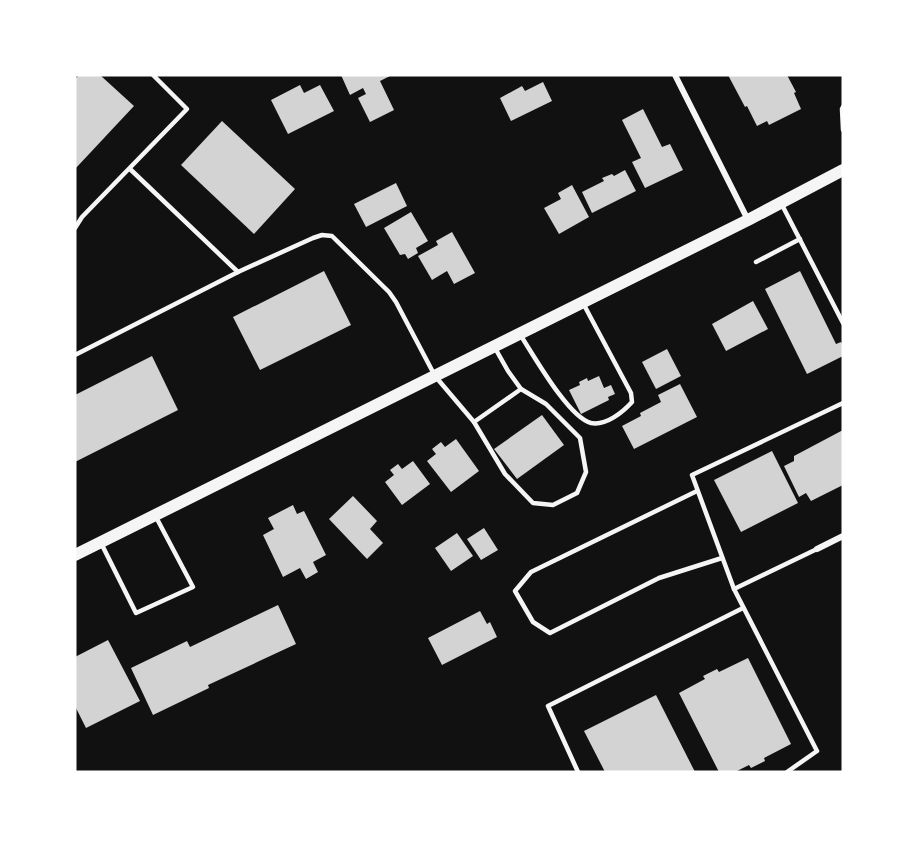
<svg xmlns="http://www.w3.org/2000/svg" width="918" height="847" font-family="'Zilla Slab',serif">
  <rect width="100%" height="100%" fill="#111"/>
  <g fill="#d3d3d3">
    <path d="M79 75H100L134 106 75 169V79Z"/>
    <path d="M341 75H392L380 81 394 110 370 122 358 98 366 94 363 88 350 95Z"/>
    <path d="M728 75H787L796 92 794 93 801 109 769 125 767 121 757 126 747 106 745 107Z"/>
    <path d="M543 82 552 101 511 121 500 98 522 86 525 91Z"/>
    <path d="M300 85 304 93 320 85 334 111 288 134 271 100Z"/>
    <path d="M643 109 662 147 670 144 683 170 645 188 632 162 641 158 622 120Z"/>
    <path d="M222 121 295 189 254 234 181 165Z"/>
    <path d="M625 170 636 191 592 213 582 192 604 181 602 178 612 174 614 176Z"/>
    <path d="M396 183 407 206 366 227 354 204Z"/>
    <path d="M572 185 589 217 559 234 544 208 561 199 558 193Z"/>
    <path d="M411 212 428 241 416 248 418 253 408 259 405 254 400 255 384 228Z"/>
    <path d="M452 232 475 273 454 284 447 271 432 280 418 256 438 245 436 241Z"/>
    <path d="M324 271 351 325 260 370 233 317Z"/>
    <path d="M800 271 836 344 841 342 843 345V356L807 374 765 289Z"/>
    <path d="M753 301 768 329 726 351 712 324Z"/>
    <path d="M667 349 681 376 656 389 642 362Z"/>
    <path d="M152 356 178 410 75 462V395Z"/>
    <path d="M599 376 604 388 611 385 615 394 608 397 609 400 581 414 569 390 580 385 579 382 587 378 588 381Z"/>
    <path d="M680 384 697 417 634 449 622 426 641 416 640 413 661 402 658 395Z"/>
    <path d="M542 415 564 445 517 479 494 449Z"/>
    <path d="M843 430V485L811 501 806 493 799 497 784 466 794 461V456Z"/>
    <path d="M456 439 479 471 451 492 427 461 436 454 432 449 441 442 445 447Z"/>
    <path d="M772 451 798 503 741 532 714 480Z"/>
    <path d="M413 461 430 484 402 505 385 482 394 475 390 470 398 464 402 469Z"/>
    <path d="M353 496 377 521 370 529 383 543 367 559 329 519Z"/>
    <path d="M293 505 297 514 304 511 326 555 313 562 318 572 306 579 300 568 283 577 263 535 274 529 268 518Z"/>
    <path d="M484 528 498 550 481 560 467 539Z"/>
    <path d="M457 533 473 556 451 571 435 548Z"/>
    <path d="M278 605 296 644 208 685 209 688 153 715 131 668 187 641 190 647Z"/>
    <path d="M480 611 487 624 490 622 497 637 442 665 428 638Z"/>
    <path d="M108 640 140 701 86 728 75 706V657Z"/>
    <path d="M748 658 791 744 764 758 765 761 751 768 749 765 735 772H719L679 693 705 679 703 676 717 669 719 672Z"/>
    <path d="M656 695 695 772H605L584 731Z"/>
  </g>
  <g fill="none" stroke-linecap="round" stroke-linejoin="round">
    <g stroke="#f5f5f5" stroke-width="4.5">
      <path d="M843 107 842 109 843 130"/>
      <path d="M130 169 238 272"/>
      <path d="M781 203 843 323"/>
      <path d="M75 228 82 217 187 109 153 75"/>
      <path d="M756 262 800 239"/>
      <path d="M521 336C534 356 569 418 591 423 606 426 623 412 632 402L631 393 584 305"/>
      <path d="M75 355 238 272 313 238 322 235 332 236 389 292 396 302 435 376 474 422 505 474 533 503 553 505 577 493 586 472 580 438 546 404 521 389 508 371 495 348"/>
      <path d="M474 422 521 389"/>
      <path d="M697 491 531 572 515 591 533 622 550 633 659 578 722 558"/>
      <path d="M101 543 136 613 193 587 156 517"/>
      <path d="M734 589 692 475 843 403"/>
      <path d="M578 772 548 706 743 608"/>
      <path d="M787 772 817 751 734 589 817 549"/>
    </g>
    <g stroke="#f5f5f5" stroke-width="6">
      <path d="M675 75 748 220"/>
      <path d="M817 549 843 536"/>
    </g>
    <path stroke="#f5f5f5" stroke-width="12" d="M75 555 748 220 843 170"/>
  </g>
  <rect width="918" height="847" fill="none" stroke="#ffffff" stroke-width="153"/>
</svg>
